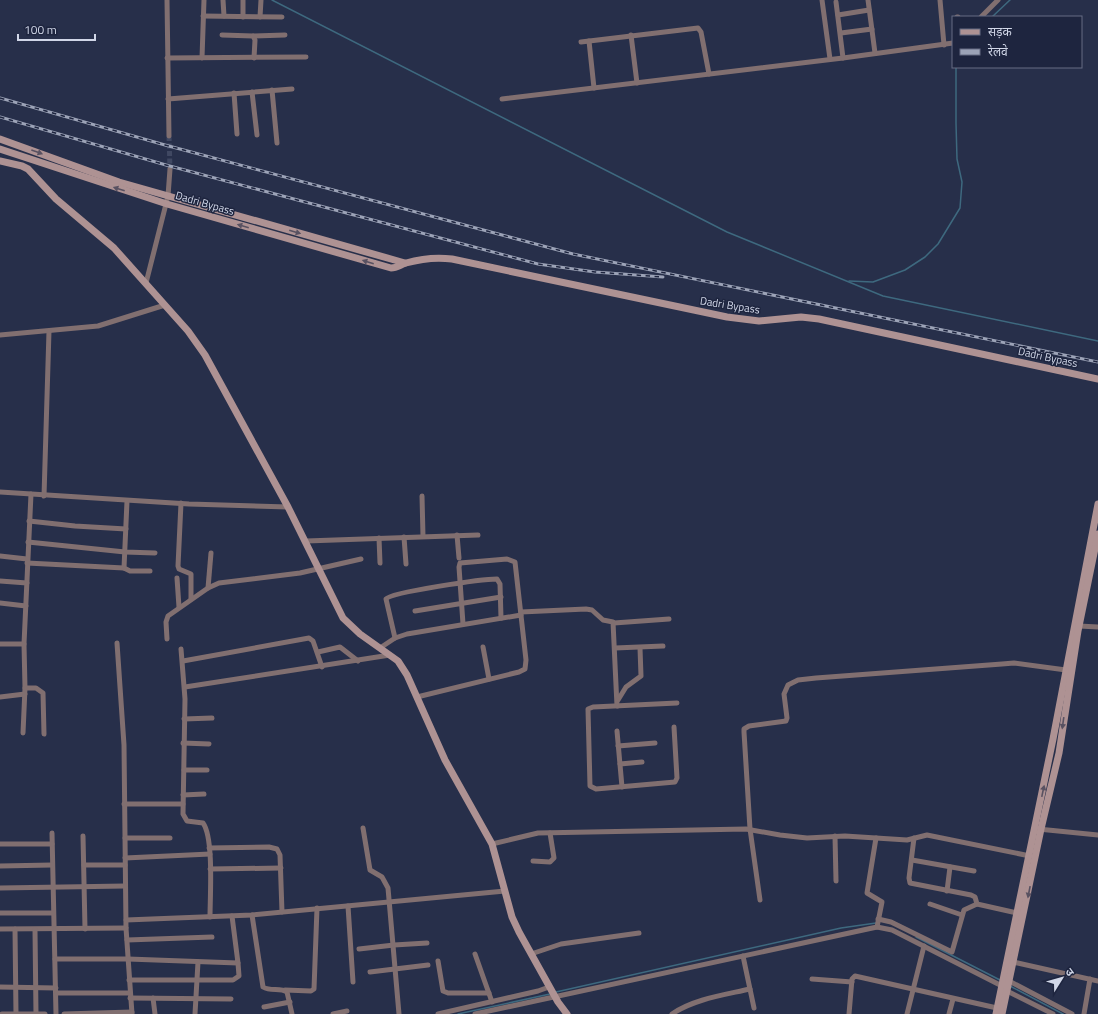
<svg xmlns="http://www.w3.org/2000/svg" width="1098" height="1014" font-family="'Titillium Web','Noto Sans Devanagari',sans-serif">
  <rect width="100%" height="100%" fill="#272f4a"/>
  <g fill="none" stroke-linecap="round" stroke-linejoin="round">
    <g stroke="#3e697f" stroke-width="1.5">
      <path d="M272 0 727 232 883 296 1098 341"/>
      <path d="M992 17 1010 0"/>
      <path d="M849 281 873 282 905 270 925 257 938 244 960 208 962 182 957 159 956 123V67"/>
      <path d="M916 937 1000 980"/>
      <path d="M1010 986 1063 1014"/>
      <path d="M556 992 841 928 876 923"/>
      <path d="M458 1014 550 994"/>
    </g>
    <path stroke="#404862" stroke-width="5" stroke-dasharray="5 2.5" stroke-linecap="butt" d="M169 136 170 169"/>
    <g stroke="#816f70" stroke-width="5">
      <path d="M167 0 169 136"/>
      <path d="M223 0 224 16"/>
      <path d="M822 0 830 59"/>
      <path d="M868 0 875 53"/>
      <path d="M940 0 944 45"/>
      <path d="M836 2 843 58"/>
      <path d="M838 15 869 10"/>
      <path d="M203 16 282 17"/>
      <path d="M243 17V0"/>
      <path d="M260 17 261 0"/>
      <path d="M957 17H958"/>
      <path d="M981 17 998 0"/>
      <path d="M841 33 872 29"/>
      <path d="M222 35 253 36 255 40 254 58"/>
      <path d="M631 35 637 83"/>
      <path d="M253 36 285 35"/>
      <path d="M589 41 594 88"/>
      <path d="M581 42 698 28 701 32 709 74"/>
      <path d="M167 58 306 57"/>
      <path d="M202 58 204 0"/>
      <path d="M272 90 277 143"/>
      <path d="M252 92 257 135"/>
      <path d="M234 93 237 134"/>
      <path d="M168 99 292 89"/>
      <path d="M502 99 843 58 953 43"/>
      <path d="M146 283 168 196 170 169"/>
      <path d="M0 335 98 326 165 305"/>
      <path d="M0 492 189 504 288 507"/>
      <path d="M44 496 49 331"/>
      <path d="M422 496 423 536"/>
      <path d="M127 501 124 568 130 571H150"/>
      <path d="M181 503 178 566 179 569 191 574V599"/>
      <path d="M29 521 75 526 126 529"/>
      <path d="M457 535 459 558"/>
      <path d="M404 537 406 564"/>
      <path d="M379 538 380 563"/>
      <path d="M306 541 478 535"/>
      <path d="M28 542 125 552 155 553"/>
      <path d="M0 556 27 559"/>
      <path d="M27 563 124 568"/>
      <path d="M177 578 179 607"/>
      <path d="M0 581 27 583"/>
      <path d="M208 588 211 553"/>
      <path d="M0 603 26 606"/>
      <path d="M415 611 501 597"/>
      <path d="M521 612 586 609 592 610 603 620 613 622 617 706"/>
      <path d="M614 623 669 619"/>
      <path d="M1079 626 1098 627"/>
      <path d="M395 638 386 599C391 592 483 579 497 579L500 584 501 618"/>
      <path d="M167 639 166 622 168 616 208 588 219 583 300 573 361 559"/>
      <path d="M117 643 124 745 126 928 132 1014"/>
      <path d="M0 644H24"/>
      <path d="M483 647 489 679"/>
      <path d="M380 648 395 638 407 634 521 615"/>
      <path d="M615 648 663 646"/>
      <path d="M181 649 185 699 183 814 187 821 203 823C214 838 210 897 210 917"/>
      <path d="M318 652 340 647 358 661"/>
      <path d="M183 661 309 638 313 641 322 667"/>
      <path d="M185 687 390 655"/>
      <path d="M25 688H36L43 693 44 734"/>
      <path d="M0 697 25 694"/>
      <path d="M417 697 519 672 525 669 526 660 515 562 507 559 460 563 459 567 463 624"/>
      <path d="M618 700 626 687 641 676 640 648"/>
      <path d="M184 719 212 718"/>
      <path d="M674 727 677 778 675 782 596 789 590 786 588 709 593 707 677 703"/>
      <path d="M617 731 622 787"/>
      <path d="M23 733 25 688 24 644 31 494"/>
      <path d="M183 743 209 744"/>
      <path d="M618 746 655 743"/>
      <path d="M620 764 642 762"/>
      <path d="M184 770H207"/>
      <path d="M183 795 204 794"/>
      <path d="M124 804H183"/>
      <path d="M363 828 370 870 382 877 388 888 399 1014"/>
      <path d="M1038 829 1098 835"/>
      <path d="M52 833 56 1014"/>
      <path d="M83 836 85 929"/>
      <path d="M835 836 836 881"/>
      <path d="M125 838H170"/>
      <path d="M876 838 867 893 882 902 877 927"/>
      <path d="M914 838 909 878 910 883 971 895 975 897 977 904 1017 913"/>
      <path d="M0 844H52"/>
      <path d="M492 844 538 833 746 829 780 835 807 838 845 836 907 840 927 835 1030 856"/>
      <path d="M209 848 269 847 277 849 280 855 282 912"/>
      <path d="M125 858 210 854"/>
      <path d="M912 860 974 871"/>
      <path d="M533 861 550 862 554 858 550 833"/>
      <path d="M84 865H125"/>
      <path d="M0 866 52 865"/>
      <path d="M210 869 281 868"/>
      <path d="M0 888 125 886"/>
      <path d="M947 891 950 867"/>
      <path d="M760 900 750 829 744 732V729L749 726 786 721 787 718 784 694 788 685 798 680 816 678 1002 664 1014 663 1066 670"/>
      <path d="M930 904 962 915"/>
      <path d="M348 906 353 982"/>
      <path d="M0 913H53"/>
      <path d="M252 915 263 987C271 992 280 987 287 992L292 1014"/>
      <path d="M878 919 891 922 952 952 964 910 977 904"/>
      <path d="M126 920 252 915 505 891"/>
      <path d="M0 929 126 928"/>
      <path d="M15 929 16 1014"/>
      <path d="M35 930 36 1014"/>
      <path d="M127 940 212 937"/>
      <path d="M359 949 394 945 427 943"/>
      <path d="M475 954 492 1002"/>
      <path d="M531 954 561 944 639 933"/>
      <path d="M743 956 754 1008"/>
      <path d="M55 959H128L238 963 232 916"/>
      <path d="M438 961 443 991 448 993H489"/>
      <path d="M1013 962 1098 981"/>
      <path d="M370 972 428 965"/>
      <path d="M812 979 852 982"/>
      <path d="M129 980H233L239 976 238 963"/>
      <path d="M1009 981 1072 1014"/>
      <path d="M0 987 56 988"/>
      <path d="M285 990 311 991 314 989 317 908"/>
      <path d="M1007 991 1053 1014"/>
      <path d="M57 993H130"/>
      <path d="M130 998 231 999"/>
      <path d="M153 998 155 1014"/>
      <path d="M264 1007 290 1002"/>
      <path d="M2 1014H45"/>
      <path d="M64 1014 132 1012"/>
      <path d="M195 1014 198 962"/>
      <path d="M333 1014 347 1011"/>
      <path d="M438 1014 538 991 549 987"/>
      <path d="M475 1014 877 927 892 930 1002 986"/>
      <path d="M672 1014C694 999 724 995 750 989"/>
      <path d="M849 1014 852 979 855 976 997 1008"/>
      <path d="M907 1014 924 946"/>
      <path d="M949 1014 953 999"/>
      <path d="M1084 1014 1090 979"/>
    </g>
    <g stroke="#ae9293" stroke-width="7">
      <path d="M0 139 119 182 405 263"/>
      <path d="M0 149 167 204 391 268C397 268 400 265 406 263 420 259 437 257 452 259L727 317 759 321 801 317 819 319 1098 379"/>
      <path d="M0 161 22 166 28 169 56 199 114 248 188 331 205 355 288 507 343 618 360 634 398 661 407 675 445 760 492 844 512 917 519 932 558 1002 567 1014"/>
      <path d="M996 1014 1053 739 1098 504"/>
      <path d="M1002 1014 1041 829 1059 753 1078 631 1098 534"/>
    </g>
    <g stroke="#9ca3b7" stroke-width="3">
      <g id="rail">
        <path d="M0 98 165 145 573 254 1098 362"/>
        <path d="M0 117 166 165 538 264 595 272 663 277"/>
      </g>
    </g>
    <use href="#rail" stroke="#1e253f" stroke-width="1.5" stroke-dasharray="4.5" stroke-linecap="butt"/>
  </g>
  <defs><path id="oneway-solid" d="M-6-.8H1V-3.2L6.5 0L1 3.2V.8H-6Z"/></defs>
  <g fill="#585161">
    <use href="#oneway-solid" transform="translate(37 152) rotate(20)"/>
    <use href="#oneway-solid" transform="translate(119 189) rotate(-162)"/>
    <use href="#oneway-solid" transform="translate(243 226) rotate(-164)"/>
    <use href="#oneway-solid" transform="translate(295 232) rotate(16)"/>
    <use href="#oneway-solid" transform="translate(368 262) rotate(-163)"/>
    <use href="#oneway-solid" transform="translate(1063 723) rotate(98)"/>
    <use href="#oneway-solid" transform="translate(1043 791) rotate(-78)"/>
    <use href="#oneway-solid" transform="translate(1029 892) rotate(101)"/>
  </g>
  <g text-anchor="middle" dominant-baseline="central" stroke-width="3" stroke-linejoin="round" paint-order="stroke">
    <g font-size="11" fill="#d1d7e8" stroke="#1e253f">
      <text transform="translate(205 203) rotate(16)">Dadri Bypass</text>
      <text transform="translate(730 305) rotate(9)">Dadri Bypass</text>
      <text transform="translate(1048 357) rotate(12)">Dadri Bypass</text>
    </g>
  </g>
  <rect x="952" y="16" width="130" height="52" fill="#1e253f" stroke="#666c83"/>
  <rect x="960" y="29" width="20" height="6" fill="#ae9293" stroke="#666c83"/>
  <text x="988" y="36" font-size="12" fill="#d1d7e8">सड़क</text>
  <rect x="960" y="49" width="20" height="6" fill="#9ca3b7" stroke="#666c83"/>
  <text x="988" y="56" font-size="12" fill="#d1d7e8">रेलवे</text>
  <g transform="translate(1062 978) rotate(53)" stroke="#1e253f" stroke-width="3" paint-order="stroke">
  <path d="M0-3L7 15L0 10L-7 15Z" fill="#d1d7e8"/>
  <text y="-6" font-size="11" font-weight="bold" text-anchor="middle" fill="#d1d7e8">उ</text>
  </g>
  <path d="M18 34v6h77v-6" fill="none" stroke="#d1d7e8" stroke-width="2"/>
  <text x="24" y="34" font-size="12" fill="#d1d7e8" stroke="#1e253f" stroke-width="3" paint-order="stroke">100 m</text>
</svg>
